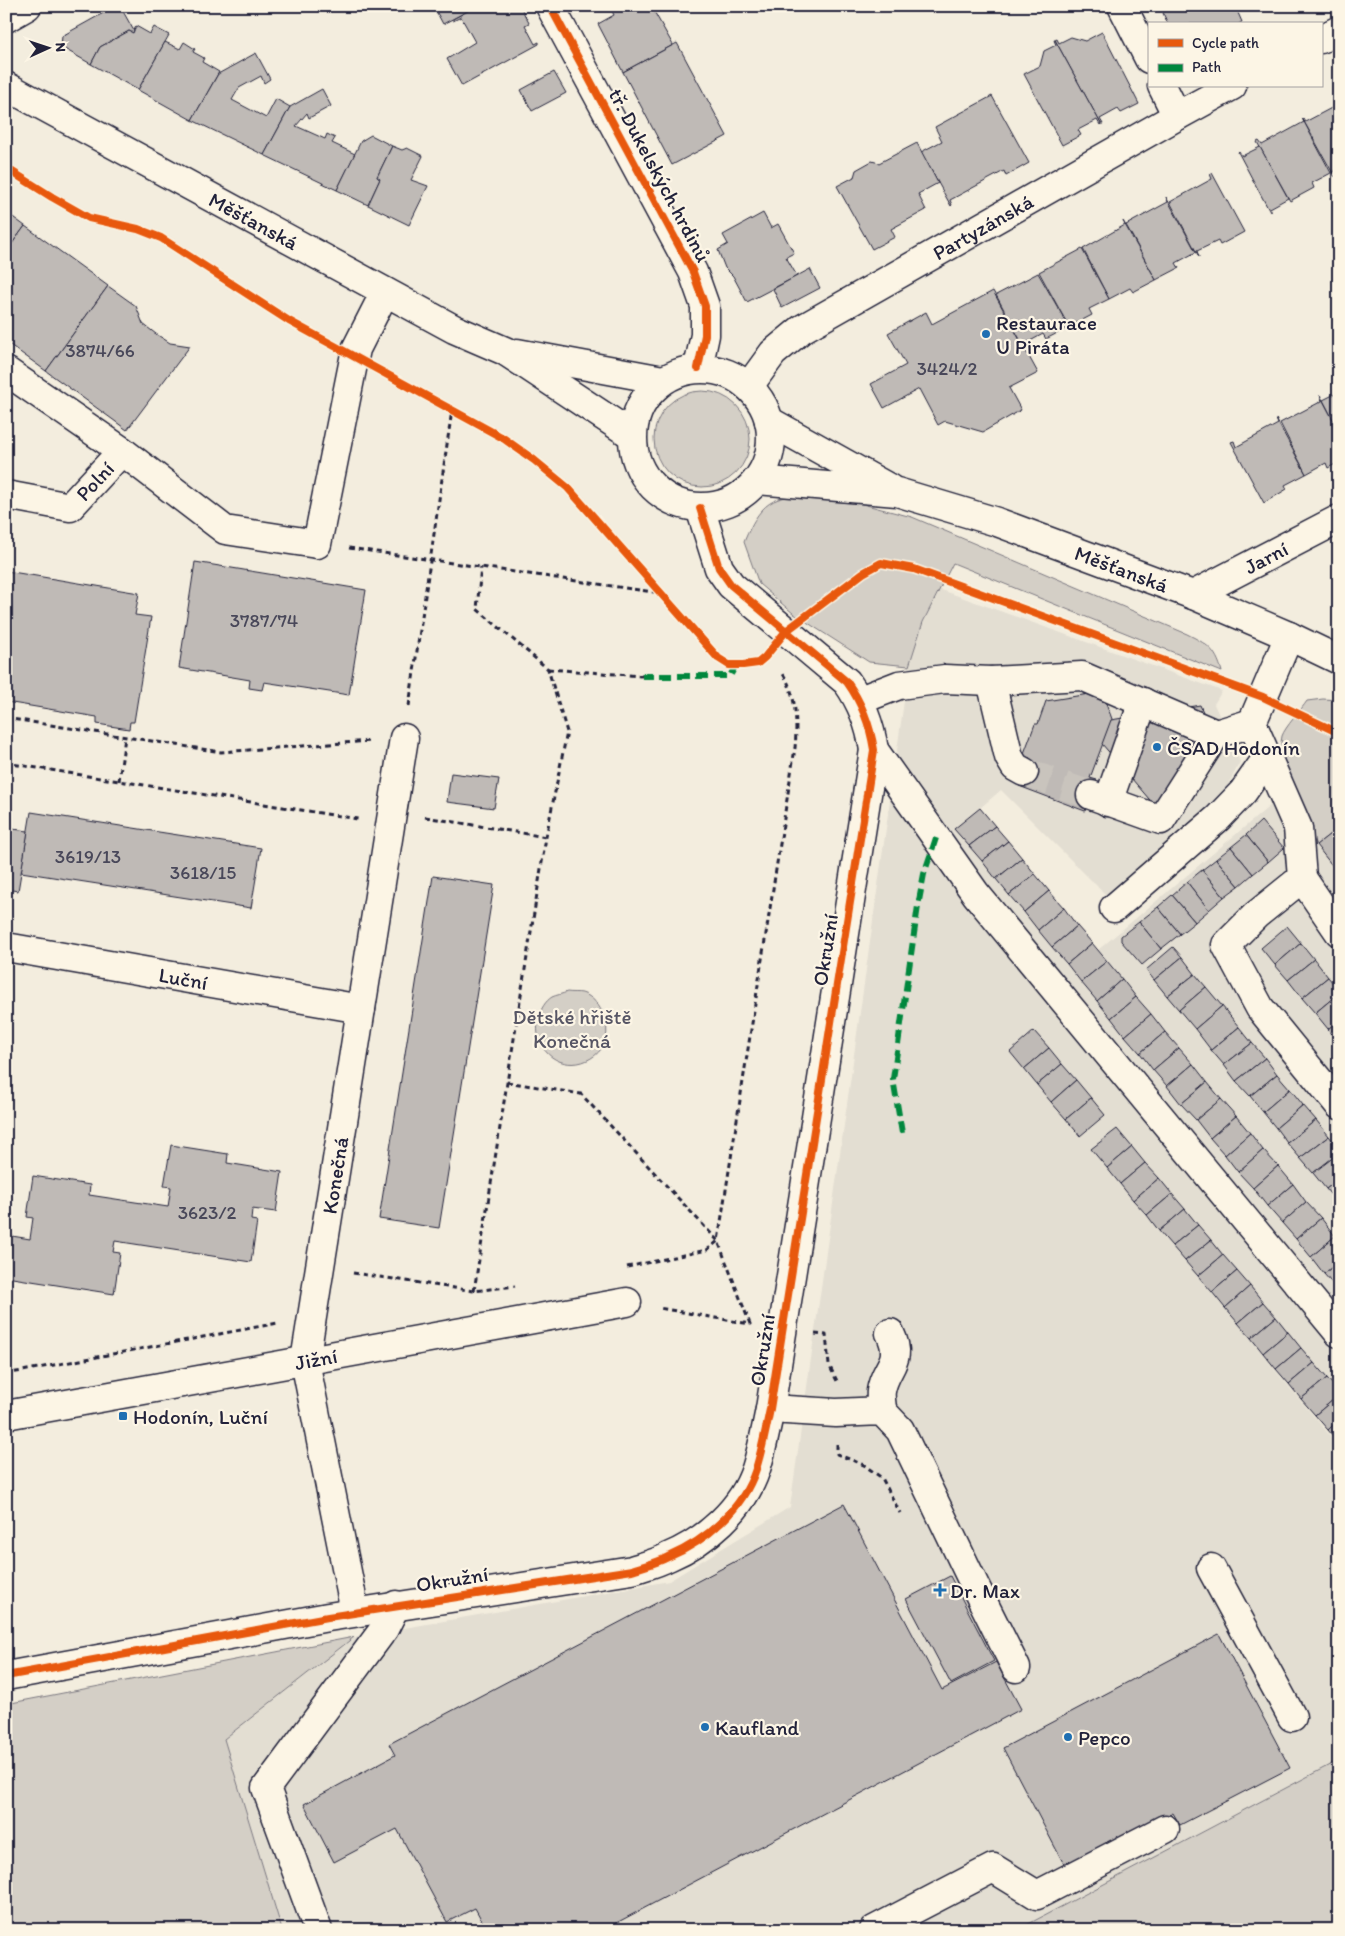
<svg xmlns="http://www.w3.org/2000/svg" width="1345" height="1936" font-family="Itim,sans-serif">
  <rect width="100%" height="100%" fill="#f3edde"/>
  <filter id="ink" filterUnits="userSpaceOnUse"><feTurbulence type="fractalNoise" baseFrequency=".02" numOctaves="2"/><feDisplacementMap in="SourceGraphic" scale="10" xChannelSelector="R" yChannelSelector="G"/><feConvolveMatrix kernelMatrix="1 2 1 2 8 2 1 2 1" color-interpolation-filters="sRGB"/></filter>
  <g filter="url(#ink)">
    <path fill="#e3ded2" d="M939 589 1222 691 1214 704 1240 762 1224 793 1107 896 1001 790 980 808 1098 950 1291 788 1339 827V1444L1254 1345 1339 1446V1760L1017 1930H282L224 1739 354 1637 669 1581 790 1507 909 666 923 622Z"/>
    <g fill="#d4cfc6" stroke="#7b7880">
      <circle cx="702" cy="439" r="48"/>
      <path d="M824 494 912 517 1187 634C1207 644 1216 649 1222 672L953 563 923 622 909 666 869 662 794 614 759 584 744 542C763 495 777 496 824 494Z"/>
      <path d="M1323 699 1339 700V827L1316 845C1304 817 1275 766 1282 736 1285 727 1301 710 1307 701Z"/>
      <path d="M567 992C572 993 578 992 582 993 602 999 614 1031 602 1048 585 1071 551 1068 540 1042 534 1027 539 1005 552 997 556 995 563 994 567 992Z"/>
      <path d="M354 1637 224 1739 282 1930H6V1704Z"/>
      <path d="M1339 1760V1930H1017Z"/>
    </g>
    <g fill="#bfbab6" stroke="#22223b">
      <path d="M116 6H120L134 31 133 33 129 31 100 47 91 64 61 47 62 36Z"/>
      <path d="M446 6H477L443 24 436 11Z"/>
      <path d="M477 6H520L529 23 525 25 535 44 539 42V44L462 86 447 59 475 42 461 17 453 21V19Z"/>
      <path d="M611 6H651L673 45 623 72 598 24 614 15 610 7Z"/>
      <path d="M1173 6H1235L1242 22 1238 24H1168L1163 13Z"/>
      <path d="M136 26 150 34 154 27 169 35 138 90 91 64 100 47 129 31 133 33Z"/>
      <path d="M1102 32 1139 104 1121 113 1118 109 1100 119 1103 124H1101L1055 40 1057 39 1059 43 1071 37 1085 41Z"/>
      <path d="M1054 40H1055L1101 124 1100 125 1097 120 1078 130 1081 135 1062 145 1024 74 1040 66 1044 51 1056 45Z"/>
      <path d="M165 42 180 49 184 42 195 49 193 52 204 58 202 62 219 72 192 120 138 90Z"/>
      <path d="M677 43 727 136 672 165 623 72Z"/>
      <path d="M256 53 270 79 264 83 261 76 239 88 232 100 266 118 276 99 290 107 264 155 192 120 218 74Z"/>
      <path d="M554 72 566 93 532 111 521 90Z"/>
      <path d="M322 89 331 106 309 118 307 113 296 126 325 139 327 134 335 138 332 143 355 154 337 190 264 155 290 107Z"/>
      <path d="M992 96 1029 163 1006 176 1004 171 950 200 952 205 951 206 921 152 942 141 935 127Z"/>
      <path d="M1339 104V168L1332 172 1335 177 1302 118 1305 122Z"/>
      <path d="M1302 118 1331 173 1312 183 1314 188 1290 201 1257 142 1259 141 1262 145 1304 122Z"/>
      <path d="M371 135 392 146 377 177 380 179 368 205 337 190 361 141Z"/>
      <path d="M917 143 938 183 918 194 926 210 891 229 895 237 872 249 837 186 854 177 856 170 872 161 879 163Z"/>
      <path d="M392 146 402 150 407 148 423 156 411 180 428 186 409 225 368 205 380 179 377 177Z"/>
      <path d="M1260 147 1288 198 1270 208 1272 211 1270 212 1238 152 1239 151 1242 156Z"/>
      <path d="M1212 173 1244 232 1220 245 1218 241 1197 251 1199 257 1170 202 1212 179 1210 174Z"/>
      <path d="M1166 197 1196 252 1176 263 1179 268 1156 280 1126 225 1168 202Z"/>
      <path d="M6 212 25 226 6 252Z"/>
      <path d="M763 213 771 228 778 224 794 253 786 257 797 276 747 302 733 276 725 268 718 250 728 244 723 235Z"/>
      <path d="M1123 221 1156 280 1133 292 1130 288 1109 299 1083 249 1125 225Z"/>
      <path d="M25 226 108 286 46 371 6 342V252Z"/>
      <path d="M1082 249 1109 299 1089 309 1092 315 1069 327 1039 272Z"/>
      <path d="M810 269 820 288 782 308 773 289Z"/>
      <path d="M1038 273 1069 327 1046 339 1043 334 1023 345 996 295Z"/>
      <path d="M108 286 136 306 143 324 156 334 170 343 190 346 127 430 46 371Z"/>
      <path d="M993 291 1038 373 1009 388 1021 410 983 432 945 421 938 425 919 389 884 408 871 384 906 365 888 333 926 312 932 324Z"/>
      <path d="M1339 392V431L1323 400Z"/>
      <path d="M1320 395 1339 431V462L1328 468 1326 463 1306 474 1280 423 1322 401Z"/>
      <path d="M1276 419 1306 474 1285 485 1287 489 1264 503 1231 442 1234 441 1236 447 1278 424Z"/>
      <path d="M195 562 366 590 349 695 264 682 262 690 249 688 250 680 179 668Z"/>
      <path d="M6 571 139 593 135 615 151 617 134 722H130L129 729 97 724V717L6 702Z"/>
      <path d="M1089 694 1097 697 1106 703 1112 719 1090 778 1097 780 1085 811 1019 786 1030 758 1023 756 1035 724H1038L1046 701Z"/>
      <path d="M1200 705 1206 719 1161 813 1102 744 1111 720Z"/>
      <path d="M451 773 499 779 494 808 447 802Z"/>
      <path d="M980 808 995 826 969 846 954 829Z"/>
      <path d="M31 812 261 848 251 908 21 872Z"/>
      <path d="M1261 821 1284 848 1268 862 1246 835Z"/>
      <path d="M995 826 1008 841 982 861 969 846Z"/>
      <path d="M1339 827V859L1331 864 1316 845Z"/>
      <path d="M6 828 28 831 18 891 6 889Z"/>
      <path d="M1246 835 1268 862 1253 874 1231 847Z"/>
      <path d="M1008 841 1022 858 996 879 982 861Z"/>
      <path d="M1231 847 1253 874 1239 886 1216 859Z"/>
      <path d="M1022 858 1035 874 1009 895 996 879Z"/>
      <path d="M1216 859 1239 886 1224 897 1202 870Z"/>
      <path d="M1339 859V875L1331 864Z"/>
      <path d="M1202 870 1224 897 1209 910 1187 882Z"/>
      <path d="M1035 874 1049 891 1024 912 1009 895Z"/>
      <path d="M433 876 494 885 439 1228 379 1219Z"/>
      <path d="M1187 882 1209 910 1195 922 1172 895Z"/>
      <path d="M1049 891 1064 908 1038 930 1024 912Z"/>
      <path d="M1172 895 1195 922 1180 934 1158 907Z"/>
      <path d="M1158 907 1180 934 1161 949 1139 922Z"/>
      <path d="M1064 908 1077 926 1052 947 1038 930Z"/>
      <path d="M1139 922 1161 949 1142 965 1121 941V936Z"/>
      <path d="M1077 926 1092 943 1067 964 1052 947Z"/>
      <path d="M1287 926 1301 943 1275 965 1261 948Z"/>
      <path d="M1092 943 1107 961 1081 982 1067 964Z"/>
      <path d="M1301 943 1314 959 1288 980 1275 965Z"/>
      <path d="M1173 947 1182 957 1154 980 1146 970Z"/>
      <path d="M1182 957 1195 974 1167 996 1154 980Z"/>
      <path d="M1314 959 1328 977 1302 998 1288 980Z"/>
      <path d="M1107 961 1122 979 1097 1001 1081 982Z"/>
      <path d="M1195 974 1206 987 1179 1010 1167 996Z"/>
      <path d="M1328 977 1339 990V993L1315 1013 1302 998Z"/>
      <path d="M1122 979 1136 997 1111 1018 1097 1001Z"/>
      <path d="M1206 987 1222 1006 1195 1029 1179 1010Z"/>
      <path d="M1339 993V1020L1328 1029 1315 1013Z"/>
      <path d="M1136 997 1151 1014 1125 1036 1111 1018Z"/>
      <path d="M1222 1006 1239 1027 1211 1050 1195 1029Z"/>
      <path d="M1151 1014 1165 1032 1140 1053 1125 1036Z"/>
      <path d="M1339 1020V1042L1328 1029Z"/>
      <path d="M1239 1027 1252 1043 1224 1065 1211 1050Z"/>
      <path d="M1034 1031 1049 1048 1024 1069 1010 1052Z"/>
      <path d="M1165 1032 1179 1048 1153 1070 1140 1053Z"/>
      <path d="M1252 1043 1265 1058 1236 1081 1224 1065Z"/>
      <path d="M1049 1048 1062 1064 1037 1085 1024 1069Z"/>
      <path d="M1179 1048 1193 1064 1167 1086 1153 1070Z"/>
      <path d="M1265 1058 1277 1074 1250 1096 1236 1081Z"/>
      <path d="M1062 1064 1076 1080 1051 1102 1037 1085Z"/>
      <path d="M1193 1064 1207 1082 1181 1104 1167 1086Z"/>
      <path d="M1277 1074 1290 1089 1263 1112 1250 1096Z"/>
      <path d="M1076 1080 1091 1098 1066 1119 1051 1102Z"/>
      <path d="M1207 1082 1221 1099 1196 1120 1181 1104Z"/>
      <path d="M1290 1089 1303 1105 1276 1128 1263 1112Z"/>
      <path d="M1091 1098 1105 1115 1080 1136 1066 1119Z"/>
      <path d="M1221 1099 1236 1116 1210 1138 1196 1120Z"/>
      <path d="M1303 1105 1316 1120 1287 1143 1276 1128Z"/>
      <path d="M1236 1116 1250 1133 1225 1155 1210 1138Z"/>
      <path d="M1316 1120 1329 1136 1300 1158 1287 1143Z"/>
      <path d="M1117 1129 1132 1147 1107 1168 1091 1149Z"/>
      <path d="M1250 1133 1263 1150 1238 1172 1225 1155Z"/>
      <path d="M1329 1136 1339 1148V1153L1313 1173 1300 1158Z"/>
      <path d="M171 1145 228 1154 227 1163 282 1172 276 1212 252 1209 251 1220 257 1221 251 1262 115 1241 113 1252 120 1253 114 1294 6 1277V1235L30 1239 33 1218 27 1217 33 1176 90 1185 89 1195 168 1207 171 1187 164 1186Z"/>
      <path d="M1132 1147 1145 1163 1120 1184 1107 1168Z"/>
      <path d="M1263 1150 1278 1166 1253 1188 1238 1172Z"/>
      <path d="M1339 1153V1179L1326 1189 1313 1173Z"/>
      <path d="M1145 1163 1159 1178 1133 1200 1120 1184Z"/>
      <path d="M1278 1166 1293 1184 1267 1206 1253 1188Z"/>
      <path d="M1159 1178 1172 1194 1147 1215 1133 1200Z"/>
      <path d="M1339 1179V1205L1326 1189Z"/>
      <path d="M1293 1184 1306 1202 1282 1223 1267 1206Z"/>
      <path d="M1172 1194 1185 1209 1159 1231 1147 1215Z"/>
      <path d="M1306 1202 1321 1218 1296 1239 1282 1223Z"/>
      <path d="M1185 1209 1198 1225 1172 1246 1159 1231Z"/>
      <path d="M1321 1218 1335 1236 1311 1257 1296 1239Z"/>
      <path d="M1198 1225 1211 1240 1185 1261 1172 1246Z"/>
      <path d="M1335 1236 1339 1240V1261L1324 1274 1311 1257Z"/>
      <path d="M1211 1240 1223 1255 1198 1276 1185 1261Z"/>
      <path d="M1223 1255 1237 1271 1212 1292 1198 1276Z"/>
      <path d="M1339 1261V1291L1324 1274Z"/>
      <path d="M1237 1271 1250 1286 1225 1308 1212 1292Z"/>
      <path d="M1250 1286 1263 1302 1238 1323 1225 1308Z"/>
      <path d="M1263 1302 1276 1317 1251 1338 1238 1323Z"/>
      <path d="M1276 1317 1288 1332 1263 1353 1251 1338Z"/>
      <path d="M1288 1332 1301 1348 1276 1369 1263 1353Z"/>
      <path d="M1301 1348 1314 1363 1289 1384 1276 1369Z"/>
      <path d="M1314 1363 1327 1378 1301 1399 1289 1384Z"/>
      <path d="M1327 1378 1339 1392V1395L1315 1415 1301 1399Z"/>
      <path d="M1339 1395V1420L1328 1430 1315 1415Z"/>
      <path d="M1339 1420V1443L1328 1430Z"/>
      <path d="M844 1504 942 1690 996 1662 1021 1709 603 1930H487L475 1908 447 1922 397 1829 334 1862 304 1804 395 1755 389 1744Z"/>
      <path d="M950 1576 994 1661 951 1684 906 1599Z"/>
      <path d="M1219 1634 1290 1768 1180 1825 1173 1813 1067 1870 1003 1748Z"/>
    </g>
    <g fill="none" stroke-linecap="round" stroke-linejoin="round">
      <path stroke="#c9c4bd" stroke-width="28" stroke-dasharray="28 14" stroke-linecap="butt" d="M1024 772 1091 795"/>
      <g stroke="#22223b" stroke-width="31">
        <g id="minor">
          <path d="M550 6 693 272 705 306V335L698 368"/>
          <path d="M1122 6 1149 59"/>
          <path d="M6 18 27 6"/>
          <path d="M1321 39 1339 30"/>
          <path d="M1162 86 1177 116"/>
          <path d="M6 371 122 451 225 530 317 544 356 349 385 292"/>
          <path id="s1" d="M749 386 773 353 802 329 1177 116 1232 86"/>
          <path id="s2" d="M6 495 70 507 122 451"/>
          <path id="s3" d="M1193 595 1339 519"/>
          <path d="M1289 636 1252 723 1298 828 1302 878"/>
          <path d="M991 681 1009 757 1015 767 1024 772"/>
          <path d="M860 700 899 685 945 679 991 681 1082 676 1216 734 1252 723"/>
          <path d="M874 750 976 894 1339 1333"/>
          <path d="M1091 795 1161 820 1216 734"/>
          <path d="M1108 802 1143 702"/>
          <path d="M1114 908 1218 818 1243 792 1267 758"/>
          <path d="M1339 932 1302 878 1256 915 1226 945 1260 1008 1339 1105"/>
          <path id="s4" d="M6 947 361 1009"/>
          <path d="M770 1409 836 1413 882 1411 900 1430 975 1586 1016 1668"/>
          <path d="M882 1411C882 1405 880 1397 881 1391 885 1366 904 1362 890 1333"/>
          <path id="s5" d="M6 1415 627 1302"/>
          <path d="M1211 1568 1292 1717"/>
          <path id="s6" d="M355 1612 305 1361 404 738"/>
          <path d="M6 1676 328 1617 632 1570C644 1566 657 1563 668 1557 706 1541 743 1509 756 1469 762 1450 766 1429 770 1409L874 750C870 724 862 703 847 682L731 585 719 568 700 508"/>
          <path d="M318 1930 266 1788 384 1629 396 1605"/>
          <path d="M874 1930 993 1868 1037 1895 1165 1829"/>
        </g>
      </g>
      <g stroke="#22223b" stroke-width="31">
        <g id="major">
          <path id="s7" d="M6 86 454 329 505 351 632 435"/>
          <path d="M517 353 663 380"/>
          <circle cx="702" cy="438" r="69"/>
          <path d="M769 421 889 488"/>
          <path id="s8" d="M757 480 897 492 997 522 1193 595 1289 636 1339 660"/>
        </g>
      </g>
      <g stroke="#22223b" stroke-width="3" stroke-dasharray="5 4" stroke-linecap="butt">
        <path d="M349 548 660 593"/>
        <path d="M548 669 642 676"/>
        <path d="M409 706 452 410"/>
        <path d="M6 718 221 752 370 741"/>
        <path d="M6 763 358 819"/>
        <path d="M119 781 125 737"/>
        <path d="M425 817 546 837"/>
        <path d="M507 1082 581 1094 718 1241 750 1324 659 1308"/>
        <path d="M627 1267 707 1250 718 1241 795 748C797 725 797 695 783 674"/>
        <path d="M353 1273 474 1291 515 1286"/>
        <path d="M474 1291 546 837 567 732 548 669 477 609 481 567"/>
        <path d="M815 1334 826 1335 829 1365 837 1381"/>
        <path d="M6 1374 278 1323"/>
        <path d="M837 1444V1454L864 1465 882 1478 900 1513"/>
      </g>
      <use href="#minor" stroke="#fcf5e5" stroke-width="28"/>
      <use href="#major" stroke="#fcf5e5" stroke-width="28"/>
      <g stroke="#00873e" stroke-width="6" stroke-dasharray="12 6" stroke-linecap="butt">
        <path d="M642 676H730L736 665"/>
        <path d="M902 1133 893 1079 918 906 924 874 936 838"/>
      </g>
      <g stroke="#fcf5e5" stroke-width="11">
        <g id="cycleway">
          <path d="M550 6 693 272 705 306V335L698 368"/>
          <path d="M6 168 52 197 89 218 138 229 161 238 289 321 503 438 534 460 568 488 718 658 729 665H743L758 663 765 657 786 631 863 573 881 563 914 569 1263 697 1339 733"/>
          <path d="M6 1676 328 1617 632 1570C644 1566 657 1563 668 1557 706 1541 743 1509 756 1469 762 1450 766 1429 770 1409L874 750C870 724 862 703 847 682L731 585 719 568 700 508"/>
        </g>
      </g>
      <use href="#cycleway" stroke="#e8590c" stroke-width="8"/>
    </g>
  </g>
  <g fill="#1f6fb2" stroke="#fcf5e5" stroke-width="2">
    <circle cx="986" cy="334" r="5"/>
    <circle cx="1157" cy="747" r="5"/>
    <rect x="118" y="1411" width="10" height="10" rx="2.5"/>
    <path d="M937.5 1582.5h5v5h5v5h-5v5h-5v-5h-5v-5h5z"/>
    <circle cx="705" cy="1727" r="5"/>
    <circle cx="1068" cy="1737" r="5"/>
  </g>
  <g text-anchor="middle" dominant-baseline="central" stroke-width="4.5" stroke-linejoin="round" paint-order="stroke">
    <g font-size="19" fill="#49485a">
      <text x="100" y="350">3874/66</text>
      <text x="947" y="368">3424/2</text>
      <text x="264" y="620">3787/74</text>
      <text x="88" y="856">3619/13</text>
      <text x="203" y="872">3618/15</text>
      <text x="207" y="1212">3623/2</text>
    </g>
    <g font-size="21" fill="#22223b" stroke="#fcf5e5">
      <text transform="translate(660 175) rotate(62)">tř. Dukelských hrdinů</text>
      <text stroke="none"><textPath href="#s7" startOffset="282">Měšťanská</textPath></text>
      <text stroke="none"><textPath href="#s1" startOffset="286">Partyzánská</textPath></text>
      <text stroke="none"><textPath href="#s2" startOffset="101">Polní</textPath></text>
      <text stroke="none"><textPath href="#s3" startOffset="82">Jarní</textPath></text>
      <text stroke="none"><textPath href="#s8" startOffset="378">Měšťanská</textPath></text>
      <text transform="translate(825 950) rotate(-81)">Okružní</text>
      <text stroke="none"><textPath href="#s4" startOffset="180">Luční</textPath></text>
      <text stroke="none"><textPath href="#s6" startOffset="444">Konečná</textPath></text>
      <text transform="translate(762 1350) rotate(-81)">Okružní</text>
      <text stroke="none"><textPath href="#s5" startOffset="315">Jižní</textPath></text>
      <text transform="translate(452 1579) rotate(-9)">Okružní</text>
    </g>
    <g font-size="21" fill="#22223b" stroke="#fcf5e5" text-anchor="start">
      <text x="996" y="322">Restaurace<tspan x="996" dy="24">U Piráta</tspan></text>
      <text x="1167" y="747">ČSAD Hodonín</text>
      <text x="133" y="1416">Hodonín, Luční</text>
      <text x="950" y="1590">Dr. Max</text>
      <text x="715" y="1727">Kaufland</text>
      <text x="1078" y="1737">Pepco</text>
    </g>
    <g font-size="21" fill="#575665" stroke="#fcf5e5">
      <text x="572" y="1016">Dětské hřiště<tspan x="572" dy="24">Konečná</tspan></text>
    </g>
  </g>
  <rect width="1345" height="1936" fill="none" stroke="#fcf5e5" stroke-width="25"/>
  <rect x="12" y="12" width="1320" height="1911" fill="none" stroke="#22223b" stroke-width="2" filter="url(#ink)"/>
  <rect x="1148" y="22" width="175" height="65" fill="#fcf5e5" stroke="#a5a1a1"/>
  <rect x="1158" y="39" width="25" height="8" fill="#e8590c" stroke="#a5a1a1"/>
  <text x="1192" y="48" font-size="15" fill="#22223b">Cycle path</text>
  <rect x="1158" y="64" width="25" height="8" fill="#00873e" stroke="#a5a1a1"/>
  <text x="1192" y="72" font-size="15" fill="#22223b">Path</text>
  <g transform="translate(48 48) rotate(87)" stroke="#fcf5e5" stroke-width="4" paint-order="stroke">
  <path d="M0-4L9 19L0 12L-9 19Z" fill="#22223b"/>
  <text y="-8" font-size="14" font-weight="bold" text-anchor="middle" fill="#22223b">N</text>
  </g>
</svg>
